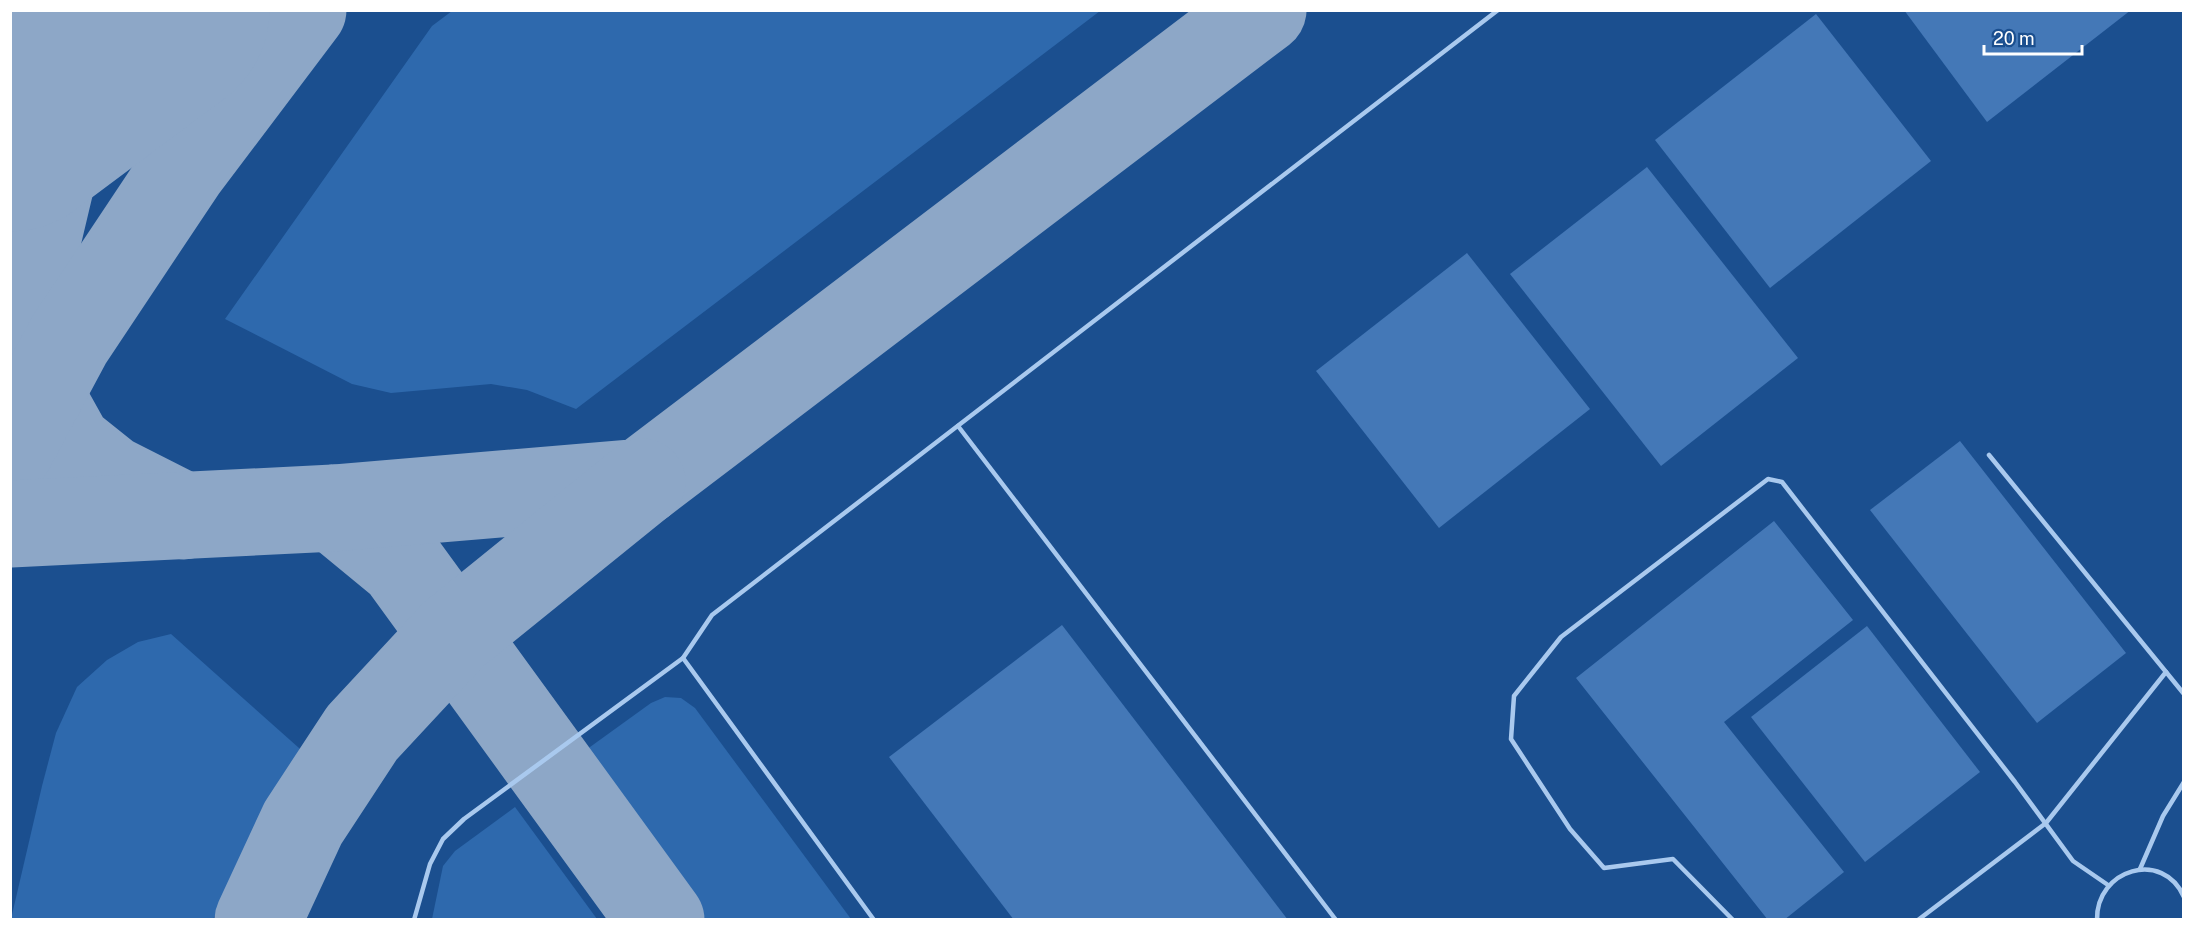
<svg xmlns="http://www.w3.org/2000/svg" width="2194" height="930" font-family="'Public Sans',sans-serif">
  <rect width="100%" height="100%" fill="#1b4f8f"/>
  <g fill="#2e69ad">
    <path d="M452 11V10L1100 11 576 409 527 390 491 384 391 393 352 384 225 319 432 26Z"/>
    <path d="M171 634 308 756 213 919H11L42 786 56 733 77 687 107 660 138 642Z"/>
    <path d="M665 697 681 698 695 708 851 919H686L572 760 651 703Z"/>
    <path d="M515 807 597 919H432L443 866 455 851Z"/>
  </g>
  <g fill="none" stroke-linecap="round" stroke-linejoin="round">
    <g stroke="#8da7c7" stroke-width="87">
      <path d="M28 348 40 394 69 446 109 478 184 516"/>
      <path d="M10 355 92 10"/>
      <path d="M10 450 69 340 183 169 303 10"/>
      <path d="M334 508 402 564 661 920"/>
      <path d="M10 524 334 508 642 482 1263 10"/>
      <path d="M258 920 303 823 362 733 454 634 642 482"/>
    </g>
    <path stroke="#8da7c7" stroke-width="219" d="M10 122 160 10"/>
  </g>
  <g fill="#4478b7">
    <path d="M1904 10H2131L1987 122Z"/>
    <path d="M1816 14 1931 161 1770 288 1655 140Z"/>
    <path d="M1647 167 1798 358 1661 466 1510 274Z"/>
    <path d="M1467 253 1590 409 1439 528 1316 371Z"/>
    <path d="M1960 441 2126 653 2037 723 1870 510Z"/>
    <path d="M1774 521 1853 620 1724 722 1844 872 1784 920H1768L1576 678Z"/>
    <path d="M1062 625 1288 920H1014L889 757Z"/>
    <path d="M1867 626 1980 772 1865 862 1751 717Z"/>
  </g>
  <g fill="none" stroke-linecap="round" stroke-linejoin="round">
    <g stroke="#a9c9ee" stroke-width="4.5">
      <path d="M958 426 1336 920"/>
      <path d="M1989 455 2184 694"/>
      <path d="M683 658 874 920"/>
      <path d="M2140 869 2163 816 2184 782"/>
      <path d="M414 920 430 864 443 839 464 819 683 658 712 615 1498 10"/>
      <path d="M1733 920 1673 859 1604 868 1570 829 1511 739 1514 696 1561 637 1768 479 1782 482 2015 782 2073 861 2108 885"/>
      <path d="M1918 920 2046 823 2166 672"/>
      <path d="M2097 920C2096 869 2163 849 2184 897"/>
    </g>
  </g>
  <rect width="2194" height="930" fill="none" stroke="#ffffff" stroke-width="24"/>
  <path d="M1984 45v9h98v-9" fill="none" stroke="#ffffff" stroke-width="3"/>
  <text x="1993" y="45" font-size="18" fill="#ffffff" stroke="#1b4f8f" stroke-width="4.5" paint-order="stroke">20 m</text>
</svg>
